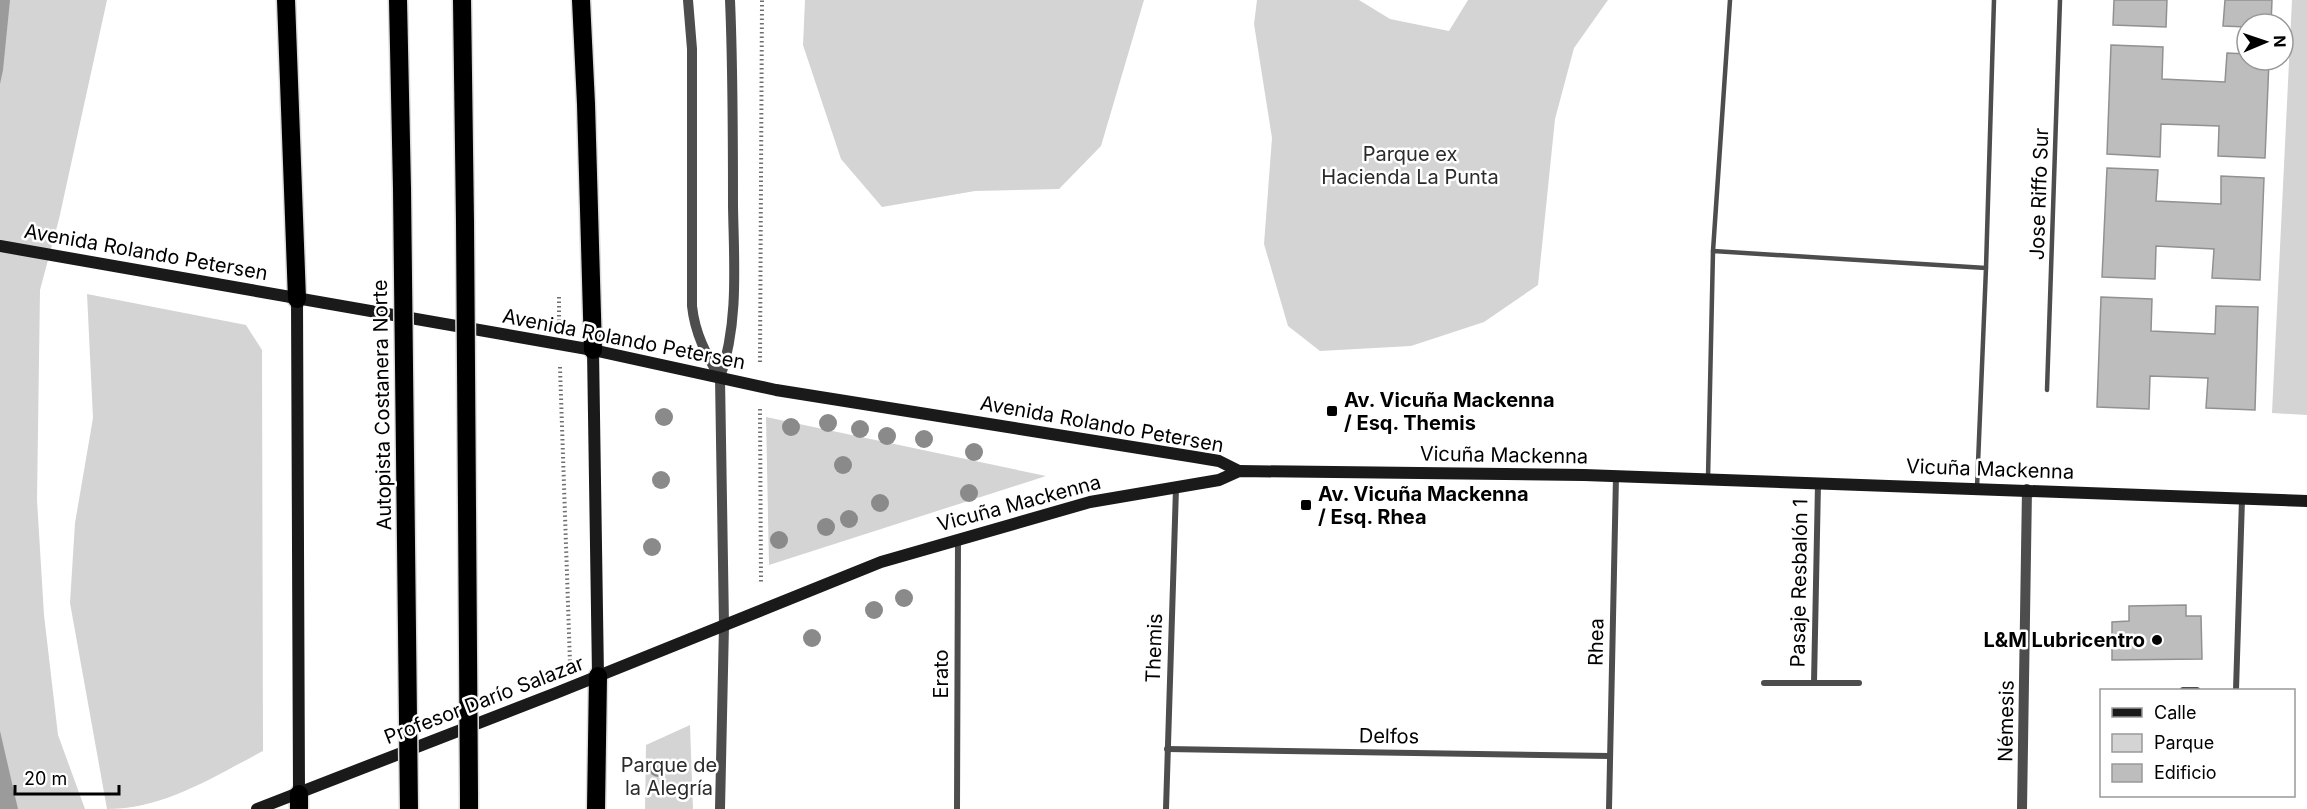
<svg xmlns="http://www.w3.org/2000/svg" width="2307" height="809" font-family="Inter,sans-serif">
  <rect width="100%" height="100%" fill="#fff"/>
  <g fill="#d4d4d4">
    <path d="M0 0H107L59 219 40 290 37 500 44 615 58 735 85 809H0Z"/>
    <path d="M805 0H1144L1101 146 1059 189 975 191 882 207 841 159 803 45Z"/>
    <path d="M1257 0H1359L1390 19 1449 31 1468 0H1608L1574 48 1555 119 1538 285 1484 322 1411 346 1320 351 1288 326 1264 244 1272 138 1254 24Z"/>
    <path d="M2292 0H2307V415L2272 413Z"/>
    <path d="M87 294 246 325 262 350 263 751C213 777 164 809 107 809L70 603 75 523 93 418Z"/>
    <path d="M766 417 1046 476 769 565Z"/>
    <path d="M690 725 693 809H645L646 745Z"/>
  </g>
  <g fill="#9b9b9b">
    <path d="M0 0H10L3 70 0 84Z"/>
    <path d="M0 731 18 809H0Z"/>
  </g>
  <g fill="#bdbdbd" stroke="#919191" stroke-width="1.5">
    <path d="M2114 0H2167L2166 27 2113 25Z"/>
    <path d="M2225 0H2272L2271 24H2247V27L2223 26Z"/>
    <path d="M2111 45 2163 47 2162 79 2225 82 2227 53 2247 54V60H2269L2265 158 2218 156 2219 126 2161 124 2160 157 2107 154Z"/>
    <path d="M2107 168 2158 170 2156 201 2221 204V176L2264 178 2260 280 2212 278 2214 249 2156 246 2155 279 2102 277Z"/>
    <path d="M2101 297 2152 299 2151 331 2215 334 2216 306 2258 307 2255 410 2206 408 2208 378 2150 376 2149 409 2097 407Z"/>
    <path d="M2186 605V616H2201L2202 659 2112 660V622L2129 621V606Z"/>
  </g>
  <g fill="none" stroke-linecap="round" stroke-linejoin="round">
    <g stroke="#dbdbdb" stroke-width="21">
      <g id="motorway">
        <path d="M286 0 297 299"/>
        <path d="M398 0 402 189"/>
        <path d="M462 0 465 222"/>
        <path d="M581 0 586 104 593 350"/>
        <path d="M299 794V809"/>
        <path d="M469 794V809"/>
        <path d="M596 809 598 676"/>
      </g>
    </g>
    <g stroke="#6f6f6f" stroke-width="4" stroke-dasharray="1.5 3" stroke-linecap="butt">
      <path d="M559 321V297"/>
      <path d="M760 362 762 0"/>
      <path d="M560 367 570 663"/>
      <path d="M760 409 761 584"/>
    </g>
    <g stroke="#4d4d4d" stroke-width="4.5">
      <path d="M1713 251 1730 0"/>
      <path d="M1986 268 1994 0"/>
      <path d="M2047 390 2060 0"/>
      <path d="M1708 478 1713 251 1986 268 1977 488"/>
    </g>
    <g stroke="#4d4d4d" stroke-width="6">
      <path d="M1764 683H1859"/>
      <path d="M1814 683 1818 484"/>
      <path d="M2183 690H2197"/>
      <path d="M2236 690 2242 499"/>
      <path d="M1167 749 1610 756"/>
      <path d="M957 809 958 540"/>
      <path d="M1166 809 1176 488"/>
      <path d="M1609 809 1616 476"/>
    </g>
    <g stroke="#4d4d4d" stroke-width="10">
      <path d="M688 0 692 49V306C695 334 706 354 720 378"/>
      <path d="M720 809 724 625 720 378C739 322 734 264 733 206 733 137 733 69 730 0"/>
      <path d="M2022 809 2027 489"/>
    </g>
    <g stroke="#1a1a1a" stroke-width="12">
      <path d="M0 246 593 350 776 390 1195 457 1219 461 1239 471"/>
      <path d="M297 299 299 794"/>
      <path d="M593 350 598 676"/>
      <path d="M257 809 556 693 881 562 1090 502 1219 480 1239 471 1584 475 2307 501"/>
    </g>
    <use href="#motorway" stroke="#000" stroke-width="18"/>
    <g stroke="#dbdbdb" stroke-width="21" stroke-linecap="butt">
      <g id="motorway-bridge">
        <path d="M402 189 409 809"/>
        <path d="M465 222 469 794"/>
      </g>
    </g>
    <use href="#motorway-bridge" stroke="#000" stroke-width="18"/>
  </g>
  <g fill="#8a8a8a">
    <circle cx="664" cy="417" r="9"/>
    <circle cx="828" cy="423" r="9"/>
    <circle cx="791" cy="427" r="9"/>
    <circle cx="860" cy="429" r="9"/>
    <circle cx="887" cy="436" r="9"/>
    <circle cx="924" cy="439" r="9"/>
    <circle cx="974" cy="452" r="9"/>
    <circle cx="843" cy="465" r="9"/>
    <circle cx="661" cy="480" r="9"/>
    <circle cx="969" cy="493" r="9"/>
    <circle cx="880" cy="503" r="9"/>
    <circle cx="849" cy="519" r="9"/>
    <circle cx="826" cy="527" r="9"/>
    <circle cx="779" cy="540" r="9"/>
    <circle cx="652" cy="547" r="9"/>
    <circle cx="904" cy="598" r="9"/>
    <circle cx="874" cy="610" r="9"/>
    <circle cx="812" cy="638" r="9"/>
    <circle cx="658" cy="768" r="9"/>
  </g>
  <g fill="#000" stroke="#fff" stroke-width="2">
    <rect x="1326" y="405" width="12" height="12" rx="3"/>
    <rect x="1300" y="499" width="12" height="12" rx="3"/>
    <circle cx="2157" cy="640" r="6"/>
  </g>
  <g text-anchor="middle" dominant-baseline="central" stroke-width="5" stroke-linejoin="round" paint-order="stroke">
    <g font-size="20" fill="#2b2b2b" stroke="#fff">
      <text x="1410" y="154">Parque ex<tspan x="1410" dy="23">Hacienda La Punta</tspan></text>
      <text x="669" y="765">Parque de<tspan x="669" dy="23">la Alegría</tspan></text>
    </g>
    <g font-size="20" fill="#000" stroke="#fff">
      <text transform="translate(2039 194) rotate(-88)">Jose Riffo Sur</text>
      <text transform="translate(146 252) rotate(10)">Avenida Rolando Petersen</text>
      <text transform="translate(624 339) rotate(11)">Avenida Rolando Petersen</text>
      <text transform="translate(382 405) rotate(-91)">Autopista Costanera Norte</text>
      <text transform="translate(1102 424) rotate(10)">Avenida Rolando Petersen</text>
      <text transform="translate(1504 455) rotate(1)">Vicuña Mackenna</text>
      <text transform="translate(1990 469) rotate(2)">Vicuña Mackenna</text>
      <text transform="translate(1019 503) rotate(-15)">Vicuña Mackenna</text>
      <text transform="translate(1799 583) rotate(-89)">Pasaje Resbalón 1</text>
      <text transform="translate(1596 642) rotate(-89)">Rhea</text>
      <text transform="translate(1154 648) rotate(-88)">Themis</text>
      <text transform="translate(941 674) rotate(-90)">Erato</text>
      <text transform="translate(484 700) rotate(-21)">Profesor Darío Salazar</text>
      <text transform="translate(2006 721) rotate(-89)">Némesis</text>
      <text transform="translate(1389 736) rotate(1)">Delfos</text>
    </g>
    <g font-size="20" font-weight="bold" fill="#000" stroke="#fff" text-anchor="start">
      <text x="1344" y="400">Av. Vicuña Mackenna<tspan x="1344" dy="23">/ Esq. Themis</tspan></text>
      <text x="1318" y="494">Av. Vicuña Mackenna<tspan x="1318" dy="23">/ Esq. Rhea</tspan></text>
      <text x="2145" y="640" text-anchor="end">L&amp;M Lubricentro</text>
    </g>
  </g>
  <rect x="2100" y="689" width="195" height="108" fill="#ffffff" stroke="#999999" stroke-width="1.5"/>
  <rect x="2112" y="708" width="30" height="9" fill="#1a1a1a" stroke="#999999" stroke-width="1.5"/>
  <text x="2154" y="719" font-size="18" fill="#000000">Calle</text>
  <rect x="2112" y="734" width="30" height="18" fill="#d4d4d4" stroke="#999999" stroke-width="1.5"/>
  <text x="2154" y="749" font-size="18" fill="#000000">Parque</text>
  <rect x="2112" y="764" width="30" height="18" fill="#bdbdbd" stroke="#999999" stroke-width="1.5"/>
  <text x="2154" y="779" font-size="18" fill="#000000">Edificio</text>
  <g transform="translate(2265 42) rotate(88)"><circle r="28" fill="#ffffff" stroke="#999999" stroke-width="1.5"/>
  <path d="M0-4.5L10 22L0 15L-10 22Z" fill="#000000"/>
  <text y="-9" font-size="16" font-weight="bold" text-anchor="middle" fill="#000000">N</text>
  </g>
  <path d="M15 785v9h104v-9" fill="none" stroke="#000000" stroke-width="3"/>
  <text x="24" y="785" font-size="18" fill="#000000" stroke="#ffffff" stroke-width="4.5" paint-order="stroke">20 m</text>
</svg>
